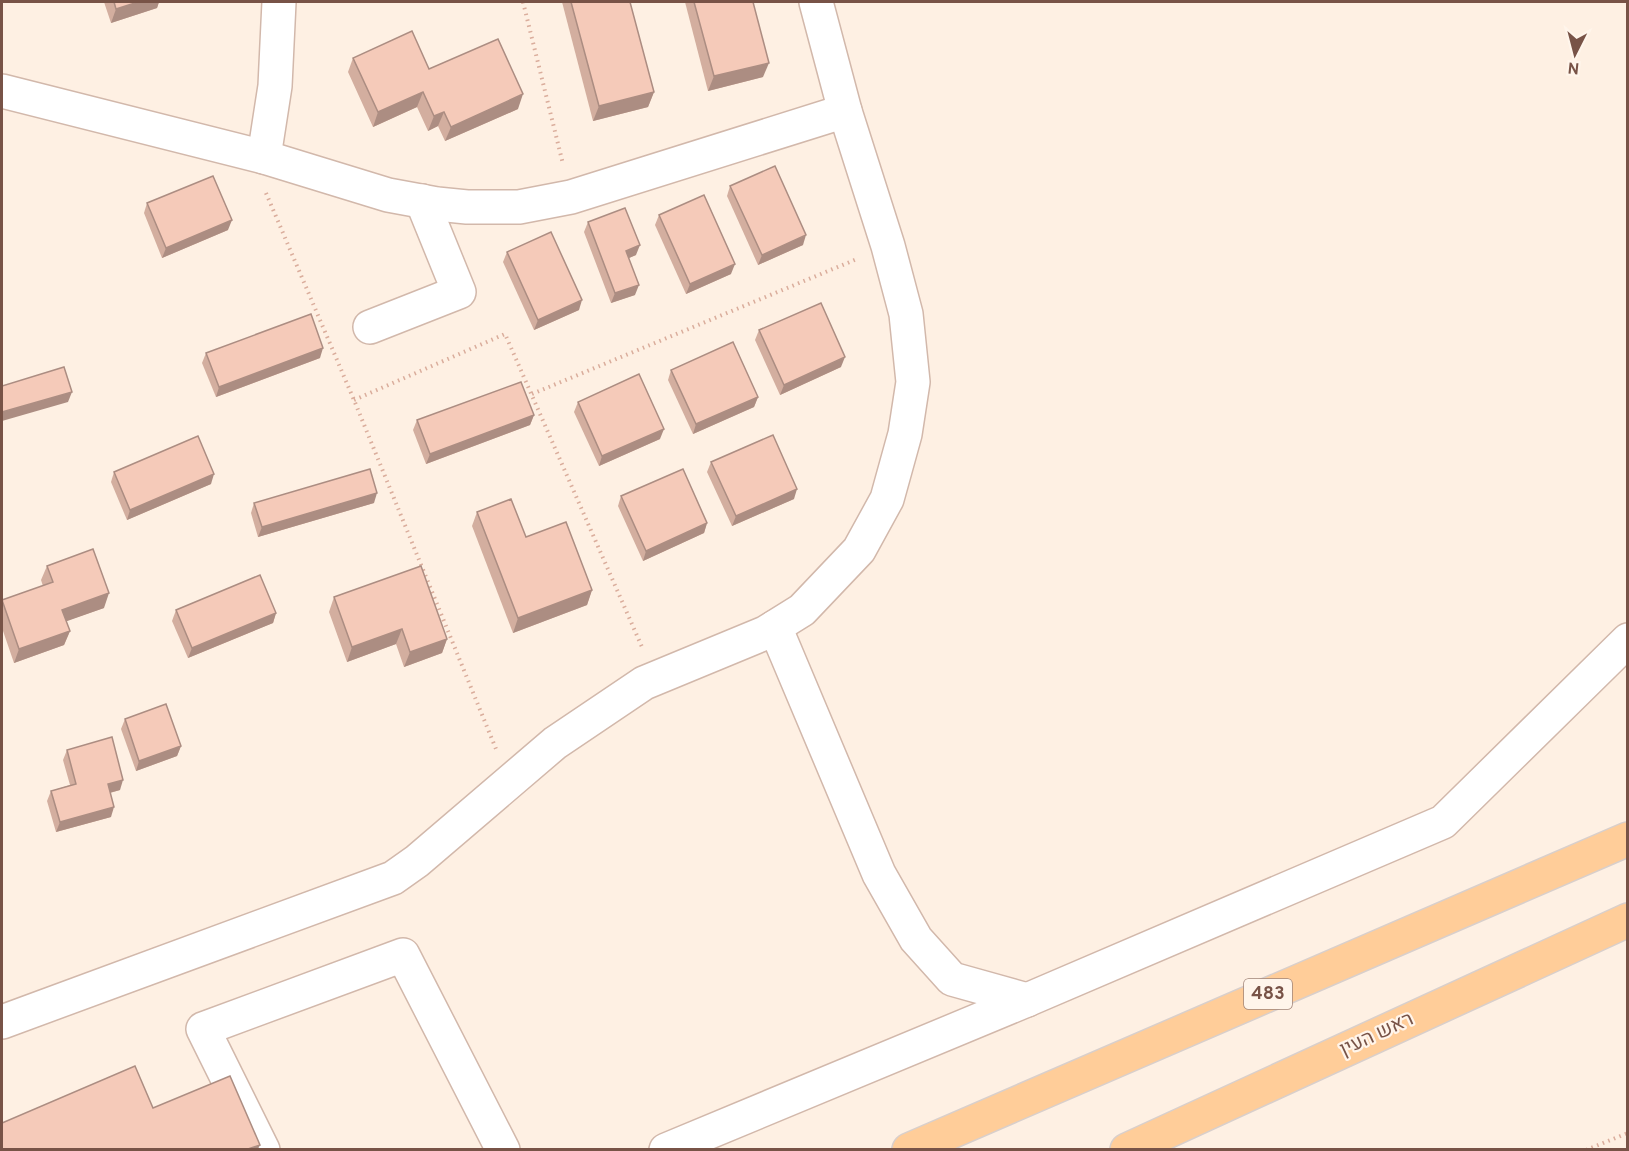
<svg xmlns="http://www.w3.org/2000/svg" width="1629" height="1151" font-family="Overpass,Heebo,sans-serif">
  <rect width="100%" height="100%" fill="#fef0e3"/>
  <g fill="none" stroke-linecap="round" stroke-linejoin="round">
    <g stroke="#d2b8ab" stroke-width="36">
      <g id="minor">
        <path d="M2 91 264 157 388 195 437 204 467 207H519L571 197 845 111"/>
        <path d="M264 157 275 86 279 2"/>
        <path d="M370 327 459 292 422 201"/>
        <path d="M775 627 879 874 916 939 952 979 1027 1000"/>
        <path d="M2 1022 393 878 417 861 555 743 644 683 765 633 802 610 859 550 887 499 905 434 913 382 906 314 888 246 845 111 816 2"/>
        <path d="M263 1150 203 1029 403 955 503 1150"/>
        <path d="M666 1150 1027 1000 1443 822 1628 640"/>
      </g>
    </g>
    <g stroke="#d9cfcb" stroke-width="36">
      <g id="major">
        <path d="M909 1150 1628 839"/>
        <path d="M1127 1150 1628 920"/>
      </g>
    </g>
    <g stroke="#daad9c" stroke-width="4" stroke-dasharray="1.5 4.5" stroke-linecap="butt">
      <path d="M523 2 563 164"/>
      <path d="M266 193 354 400 496 749"/>
      <path d="M532 394 857 259"/>
      <path d="M354 400 505 334 642 647"/>
      <path d="M1586 1150 1628 1133"/>
    </g>
    <use href="#minor" stroke="#fff" stroke-width="33"/>
    <use href="#major" stroke="#ffcd99" stroke-width="33"/>
  </g>
  <g fill="#d3ae9f">
    <path d="M104 2H159L157 8 111 23Z"/>
    <path d="M562 2H630L654 92 648 107 593 121Z"/>
    <path d="M685 2H753L763 77 708 91Z"/>
    <path d="M353 58 429 69 518 109 445 141 438 126 428 131 417 107 373 127 348 72Z"/>
    <path d="M730 186 803 245 758 265 727 196Z"/>
    <path d="M147 203 228 230 162 258 144 213Z"/>
    <path d="M659 215 731 274 686 294 655 225Z"/>
    <path d="M588 222 636 255 629 258 635 295 611 303 584 232Z"/>
    <path d="M507 252 579 310 534 330 503 262Z"/>
    <path d="M759 330 841 367 780 395 755 340Z"/>
    <path d="M206 353 320 358 216 397 202 363Z"/>
    <path d="M671 370 758 397 754 407 693 434 668 380Z"/>
    <path d="M578 402 660 439 599 466 574 412Z"/>
    <path d="M534 415 530 425 426 464 413 430 417 420Z"/>
    <path d="M711 462 794 499 732 526 707 472Z"/>
    <path d="M114 472 211 484 127 520 111 482Z"/>
    <path d="M621 496 707 523 704 533 643 561 618 506Z"/>
    <path d="M254 503H374L258 537 251 513Z"/>
    <path d="M477 512 592 590 587 605 513 633 472 526Z"/>
    <path d="M47 566 104 608 66 621 70 631 64 645 14 663 2 628V600L43 586 41 580Z"/>
    <path d="M334 597 447 639 442 653 404 667 396 644 347 662 329 612Z"/>
    <path d="M176 610 276 613 273 623 188 658 172 621Z"/>
    <path d="M125 719 181 746 177 756 136 771 121 729Z"/>
    <path d="M67 750 120 790 110 793 111 817 56 832 47 801 51 791 70 785 63 760Z"/>
  </g>
  <g fill="#ac8d82">
    <path d="M138 2H159L157 8 111 23 116 9Z"/>
    <path d="M769 63 763 77 708 91 714 76Z"/>
    <path d="M423 92 417 107 373 127 378 112Z"/>
    <path d="M654 92 648 107 593 121 599 106Z"/>
    <path d="M523 94 518 109 445 141 451 127Z"/>
    <path d="M444 112 438 126 428 131 434 116Z"/>
    <path d="M232 220 228 230 162 258 166 248Z"/>
    <path d="M806 235 803 245 758 265 762 255Z"/>
    <path d="M640 245 636 255 622 261 626 251Z"/>
    <path d="M735 264 731 274 686 294 690 284Z"/>
    <path d="M639 285 635 295 611 303 615 293Z"/>
    <path d="M582 300 579 310 534 330 538 320Z"/>
    <path d="M323 348 320 358 216 397 219 387Z"/>
    <path d="M845 357 841 367 780 395 784 385Z"/>
    <path d="M72 392 68 402 2 421V412Z"/>
    <path d="M758 397 754 407 693 434 696 424Z"/>
    <path d="M534 415 530 425 426 464 430 454Z"/>
    <path d="M664 429 660 439 599 466 602 456Z"/>
    <path d="M214 474 211 484 127 520 130 510Z"/>
    <path d="M797 489 794 499 732 526 736 516Z"/>
    <path d="M377 493 374 503 258 537 262 527Z"/>
    <path d="M707 523 704 533 643 561 646 551Z"/>
    <path d="M592 590 587 605 513 633 518 618Z"/>
    <path d="M109 593 104 608 56 625 62 610Z"/>
    <path d="M276 613 273 623 188 658 192 648Z"/>
    <path d="M402 629 396 644 347 662 352 647Z"/>
    <path d="M70 631 64 645 14 663 19 649Z"/>
    <path d="M447 639 442 653 404 667 410 652Z"/>
    <path d="M181 746 177 756 136 771 139 761Z"/>
    <path d="M123 780 120 790 105 794 108 784Z"/>
    <path d="M114 807 111 817 56 832 60 822Z"/>
    <path d="M260 1145 258 1149H248Z"/>
  </g>
  <g fill="#f5cab9" stroke="#ac8d82" stroke-width="1.5">
    <path d="M114 2H138L116 9Z"/>
    <path d="M571 2H630L654 92 599 106Z"/>
    <path d="M694 2H753L769 63 714 76Z"/>
    <path d="M412 31 429 69 498 39 523 94 451 127 444 112 434 116 423 92 378 112 353 58Z"/>
    <path d="M775 166 806 235 762 255 730 186Z"/>
    <path d="M213 176 232 220 166 248 147 203Z"/>
    <path d="M704 195 735 264 690 284 659 215Z"/>
    <path d="M625 208 640 245 626 251 639 285 615 293 588 222Z"/>
    <path d="M551 232 582 300 538 320 507 252Z"/>
    <path d="M821 303 845 357 784 385 759 330Z"/>
    <path d="M311 314 323 348 219 387 206 353Z"/>
    <path d="M733 342 758 397 696 424 671 370Z"/>
    <path d="M64 367 72 392 2 412V386Z"/>
    <path d="M639 374 664 429 602 456 578 402Z"/>
    <path d="M521 382 534 415 430 454 417 420Z"/>
    <path d="M773 435 797 489 736 516 711 462Z"/>
    <path d="M198 436 214 474 130 510 114 472Z"/>
    <path d="M370 469 377 493 262 527 254 503Z"/>
    <path d="M683 469 707 523 646 551 621 496Z"/>
    <path d="M511 499 526 537 566 522 592 590 518 618 477 512Z"/>
    <path d="M93 549 109 593 62 610 70 631 19 649 2 600 53 582 47 566Z"/>
    <path d="M421 566 447 639 410 652 402 629 352 647 334 597Z"/>
    <path d="M260 575 276 613 192 648 176 610Z"/>
    <path d="M166 704 181 746 139 761 125 719Z"/>
    <path d="M112 737 123 780 108 784 114 807 60 822 51 791 76 784 67 750Z"/>
    <path d="M135 1066 153 1108 230 1076 260 1145 248 1149H2V1123Z"/>
  </g>
  <g text-anchor="middle" dominant-baseline="central" stroke-width="4.5" stroke-linejoin="round" paint-order="stroke">
    <rect fill="#fff5eb" stroke="#a08478" stroke-width="1.5" x="1244" y="979" width="48" height="30" rx="4.5"/>
    <g font-size="18" font-weight="bold" fill="#785347">
      <text x="1268" y="994">483</text>
    </g>
    <g font-size="20" fill="#785347" stroke="#fff5eb">
      <text transform="translate(1377 1035) rotate(-25)">ראש העין</text>
    </g>
  </g>
  <rect width="1629" height="1151" fill="none" stroke="#785347" stroke-width="6"/>
  <g transform="translate(1575 54) rotate(186)" stroke="#fff5eb" stroke-width="4.5" paint-order="stroke">
  <path d="M0-4.5L10 22L0 15L-10 22Z" fill="#785347"/>
  <text y="-9" font-size="16" font-weight="bold" text-anchor="middle" fill="#785347">N</text>
  </g>
</svg>
